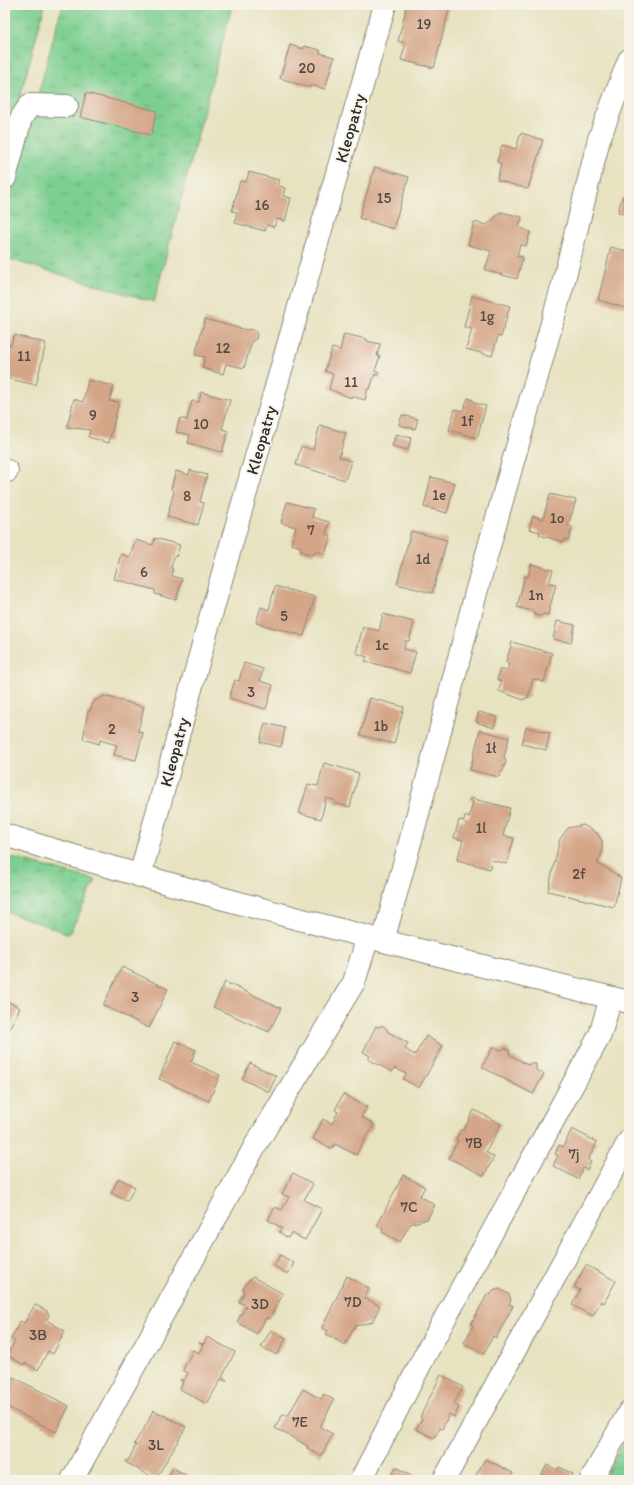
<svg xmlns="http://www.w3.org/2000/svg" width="634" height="1485" font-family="Itim,sans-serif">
  <defs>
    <pattern id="grass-tufts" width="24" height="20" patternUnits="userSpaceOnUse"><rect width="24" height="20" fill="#7dcf91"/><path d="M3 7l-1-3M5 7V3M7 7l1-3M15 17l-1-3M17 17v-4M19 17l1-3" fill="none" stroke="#67a877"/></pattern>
  </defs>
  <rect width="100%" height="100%" fill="#f7f3e8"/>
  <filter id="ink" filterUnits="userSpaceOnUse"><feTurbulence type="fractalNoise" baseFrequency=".025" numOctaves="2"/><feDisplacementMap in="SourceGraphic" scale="8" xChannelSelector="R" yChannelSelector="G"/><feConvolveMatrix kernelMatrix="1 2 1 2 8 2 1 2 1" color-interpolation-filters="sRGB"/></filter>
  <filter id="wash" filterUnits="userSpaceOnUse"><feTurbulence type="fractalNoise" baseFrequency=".012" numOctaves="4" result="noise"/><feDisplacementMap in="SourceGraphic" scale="16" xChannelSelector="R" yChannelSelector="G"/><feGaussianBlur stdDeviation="0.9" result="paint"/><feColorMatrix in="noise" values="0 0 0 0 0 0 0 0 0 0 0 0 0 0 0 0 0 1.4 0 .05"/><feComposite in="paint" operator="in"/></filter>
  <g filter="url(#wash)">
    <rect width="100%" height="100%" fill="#e7e2c0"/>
    <g fill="url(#grass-tufts)" stroke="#547d5e">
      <path d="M5 5H45L5 152Z"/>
      <path d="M64 5H232L154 302 5 258V218L60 13Z"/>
      <path d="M5 856 96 880 69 934 5 911Z"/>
      <path d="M629 1432V1480H603Z"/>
    </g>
    <g id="blocks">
      <g fill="#d4a587">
        <path d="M407 5 450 6 434 68 401 60 406 43 398 41Z"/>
        <path d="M599 5H626L624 12Z"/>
        <path d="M290 45 304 49V46L320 50V53L334 57 325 89 310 85V88L280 78Z"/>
        <path d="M86 93 157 111 151 135 80 117Z"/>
        <path d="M521 133 543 140 528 189 497 180 501 164 497 162 502 145 516 149Z"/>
        <path d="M375 167 409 177 393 229 359 218Z"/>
        <path d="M249 172 279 180 277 185 285 188 283 196 291 198 285 221 277 219 274 227 267 225 265 231 235 223 237 212 232 211 240 181 246 182Z"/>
        <path d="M622 197 629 199V215L618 212Z"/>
        <path d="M501 212 522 217 519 227 530 232 526 246 520 245 517 256 523 257 517 279 485 270 491 251 468 245 474 222 487 225Z"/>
        <path d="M611 247 629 252V309L598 300Z"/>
        <path d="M472 296 510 306 501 337 498 336 492 356 466 349 472 329 464 327Z"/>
        <path d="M205 319 246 330 250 329 254 330 257 334 256 339 252 341 244 368 226 364 223 374 202 368 205 357 195 355Z"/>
        <path d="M344 334 367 339V341L380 344 377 356H380L375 371 379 372 378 376 375 374 370 389 368 388 365 400 351 396V398L329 389 333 374 325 371 332 348 340 350Z"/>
        <path d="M14 335 46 343 36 385 5 378V344L11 345Z"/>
        <path d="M88 380 114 386 109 401 119 402 109 443 88 437 90 430 67 427 74 399 83 402Z"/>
        <path d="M201 392 230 400 222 429 228 431 222 452 188 443 190 435 176 432 180 418 187 420 192 401 199 402Z"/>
        <path d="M468 398 473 400 475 403 486 406 477 438 449 430 455 409 463 411Z"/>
        <path d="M402 415 418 419 415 429 399 425Z"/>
        <path d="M320 425 346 433 339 457 351 461 345 480 296 465 301 446 313 450Z"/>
        <path d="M396 434 411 438 408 450 392 446Z"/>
        <path d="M190 470 207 475 200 502 204 503 198 525 167 517 174 491 171 489 176 471 189 475Z"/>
        <path d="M431 477 455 483 447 513 424 507Z"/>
        <path d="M550 494 576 500 568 526 572 527 569 540 565 539 564 542 539 535 540 532 529 529 533 516 543 519Z"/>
        <path d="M287 502 314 509 312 517 329 522 326 534 331 535 325 554 315 551 314 555 300 551 301 547 291 544 296 527 281 523Z"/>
        <path d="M411 531 447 540 432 593 397 584Z"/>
        <path d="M155 538 180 545 176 557 174 556 171 568 173 569 172 576 182 579 176 600 155 594V590L114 579 121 554 130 557 135 540 153 545Z"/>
        <path d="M531 564 553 570 549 583 556 584 548 615 544 614 540 616 535 615 533 611 517 607 525 576 528 577Z"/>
        <path d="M275 586 315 597 304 636 256 623 261 607 269 610Z"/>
        <path d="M383 614 414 622 409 641H406L404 649 416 652 410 673 365 661 367 657 356 653 363 627 379 631Z"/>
        <path d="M557 621 575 625 571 643 553 639Z"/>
        <path d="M512 642 552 653 544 682 533 679 528 698H525L524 700 499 691 501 681 497 680 500 669 507 671 509 663 506 662Z"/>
        <path d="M244 663 263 669 260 681 273 685 266 709 229 698 235 680 239 681Z"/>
        <path d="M104 696 144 707 138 731 143 733 136 760 114 755 117 745 100 740 99 744 83 739 88 711H90L93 702Z"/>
        <path d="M370 698 404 707 394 744 360 735Z"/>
        <path d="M479 712 497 717 494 728 476 722Z"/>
        <path d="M265 723 285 728 281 747 260 742Z"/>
        <path d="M526 727 550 733 546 750 522 744Z"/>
        <path d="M480 730 509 738 504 757 506 761 503 771 500 773 499 777 470 770Z"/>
        <path d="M324 763 359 773 350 807 334 803V800L326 798 321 819 299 813 308 784 318 786Z"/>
        <path d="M470 798 510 808 503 836 514 838 507 864 492 860 490 869 457 860 463 840 454 838 459 820 464 821 465 816 469 818 473 801 469 800Z"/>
        <path d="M583 825 597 833 602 841V853L597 864 608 869 621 878 614 907 548 891 560 839 568 828Z"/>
        <path d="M122 967 168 989 149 1028 103 1005Z"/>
        <path d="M225 982 281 1008 269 1032 213 1007Z"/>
        <path d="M5 1000 20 1008 5 1037Z"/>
        <path d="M382 1025 387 1029 388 1032 408 1043 405 1049 415 1055 426 1036 443 1046 419 1088 403 1079 406 1074 395 1068 392 1072 368 1059 370 1056 363 1052 376 1026 379 1027Z"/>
        <path d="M175 1041 196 1050 191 1062 220 1075 209 1101 159 1079Z"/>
        <path d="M493 1047 501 1050 505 1048 509 1050 510 1055 528 1065 532 1063 536 1064V1070L544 1074 533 1094 482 1067Z"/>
        <path d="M250 1063 276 1076 269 1092 242 1079Z"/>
        <path d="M343 1094 367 1107 361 1117 373 1123V1129L367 1135 356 1155 335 1144 332 1149 313 1139 323 1119 332 1124 338 1112 335 1110Z"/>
        <path d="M474 1110 501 1124 486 1152 494 1157 484 1176 449 1158 458 1140 456 1139 461 1129 463 1131Z"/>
        <path d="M572 1129 597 1142 588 1160 591 1162 587 1170 583 1168 578 1179 553 1166 558 1155 555 1154 559 1145 563 1147Z"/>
        <path d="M293 1173 313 1184 304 1200 322 1209 305 1240 291 1233 288 1238 279 1232 282 1228 268 1220 275 1207 282 1210 289 1197 282 1194Z"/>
        <path d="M403 1175 425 1187 420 1196 435 1205 427 1219 410 1224 400 1242 382 1232 383 1229 377 1226Z"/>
        <path d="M119 1178 135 1187 127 1201 111 1193Z"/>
        <path d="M280 1255 294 1263 288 1274 274 1266Z"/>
        <path d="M586 1265 616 1281 604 1303 601 1301 593 1316 572 1305 580 1290 574 1287Z"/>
        <path d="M347 1276 369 1288 365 1298 380 1306 372 1322 355 1326 345 1345 326 1334 328 1331 322 1328Z"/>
        <path d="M253 1277 283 1294 269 1319 266 1318 257 1334 237 1322 246 1306 239 1302 244 1293 243 1289 247 1282Z"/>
        <path d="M499 1289 509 1294 511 1300 509 1304 513 1306 496 1338 493 1336 484 1354 464 1343 473 1326 471 1324 488 1293 491 1295 493 1291Z"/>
        <path d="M35 1305 47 1311 49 1316 46 1320 65 1331 53 1354 48 1351 38 1370 25 1363 24 1365 7 1355 15 1341 11 1339 20 1321 24 1323Z"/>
        <path d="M271 1330 286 1338 277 1355 261 1347Z"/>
        <path d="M207 1337 235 1352 222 1377 227 1380 226 1381 221 1379 207 1404 180 1389 183 1382 180 1380 181 1379 184 1381 188 1373 183 1370 193 1350 199 1353 203 1345 199 1343 204 1344Z"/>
        <path d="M441 1375 463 1387 454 1404 459 1407 454 1417 449 1414 442 1429 440 1428 434 1438 416 1429 422 1419 420 1417Z"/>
        <path d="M13 1377 69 1406 56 1432 5 1406V1392Z"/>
        <path d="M303 1389 321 1399 324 1394 334 1400 320 1427 333 1434 321 1456 307 1448 308 1446 275 1428 283 1414 288 1416Z"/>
        <path d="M153 1410 186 1427 157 1477 159 1478 158 1480 125 1462 126 1460 128 1461 136 1445 134 1444 148 1422Z"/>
        <path d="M485 1459 513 1473 509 1480H478L480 1477 476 1475Z"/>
        <path d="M547 1465 557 1470 559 1467 573 1474 570 1480H539Z"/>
        <path d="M396 1467 415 1477 413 1480H389Z"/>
        <path d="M173 1468 195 1480H166Z"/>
      </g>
    </g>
  </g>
  <g filter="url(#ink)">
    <use href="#blocks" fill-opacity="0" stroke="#898676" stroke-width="1"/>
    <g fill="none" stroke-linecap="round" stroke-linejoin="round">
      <g stroke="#898676" stroke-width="24">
        <g id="minor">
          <path d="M5 178 21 118 30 105 67 106"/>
          <path d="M5 471H7"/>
          <path d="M5 835C210 899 420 951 629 1002"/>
          <path d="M140 876 211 615 385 5"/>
          <path d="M383 941 432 762 477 589 563 284 599 139 629 60"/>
          <path d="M72 1480 255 1146 354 982 368 937"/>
          <path d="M361 1480 425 1355 600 1035 611 998"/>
          <path d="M444 1480 629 1141"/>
          <path d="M591 1480 629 1412"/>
        </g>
      </g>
      <use href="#minor" stroke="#fff" stroke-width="22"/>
    </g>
  </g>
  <g text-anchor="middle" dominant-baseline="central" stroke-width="4" stroke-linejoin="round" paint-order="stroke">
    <g font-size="15" fill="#554a42">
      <text x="424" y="24">19</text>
      <text x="307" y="68">20</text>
      <text x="384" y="198">15</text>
      <text x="262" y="205">16</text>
      <text x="487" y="316">1g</text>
      <text x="223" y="348">12</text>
      <text x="24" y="356">11</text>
      <text x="351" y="382">11</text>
      <text x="93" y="415">9</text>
      <text x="467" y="421">1f</text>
      <text x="201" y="424">10</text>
      <text x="439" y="495">1e</text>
      <text x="187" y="496">8</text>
      <text x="557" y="518">1o</text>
      <text x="311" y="530">7</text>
      <text x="423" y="559">1d</text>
      <text x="144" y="572">6</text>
      <text x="536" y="595">1n</text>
      <text x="284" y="616">5</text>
      <text x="382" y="645">1c</text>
      <text x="251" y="692">3</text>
      <text x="381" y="726">1b</text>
      <text x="112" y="729">2</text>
      <text x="491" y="748">1ł</text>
      <text x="481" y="828">1l</text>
      <text x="579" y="874">2f</text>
      <text x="135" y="997">3</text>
      <text x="474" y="1143">7B</text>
      <text x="574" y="1154">7j</text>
      <text x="409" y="1207">7C</text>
      <text x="353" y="1302">7D</text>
      <text x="260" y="1304">3D</text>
      <text x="38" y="1335">3B</text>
      <text x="300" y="1422">7E</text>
      <text x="156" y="1445">3L</text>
    </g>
    <g font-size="17" fill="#2b2b2b" stroke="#f7f3e8">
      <text transform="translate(350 128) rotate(-74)">Kleopatry</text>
      <text transform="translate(261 440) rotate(-74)">Kleopatry</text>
      <text transform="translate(174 752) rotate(-75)">Kleopatry</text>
    </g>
  </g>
  <rect width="634" height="1485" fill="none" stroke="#f7f3e8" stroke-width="20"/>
</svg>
